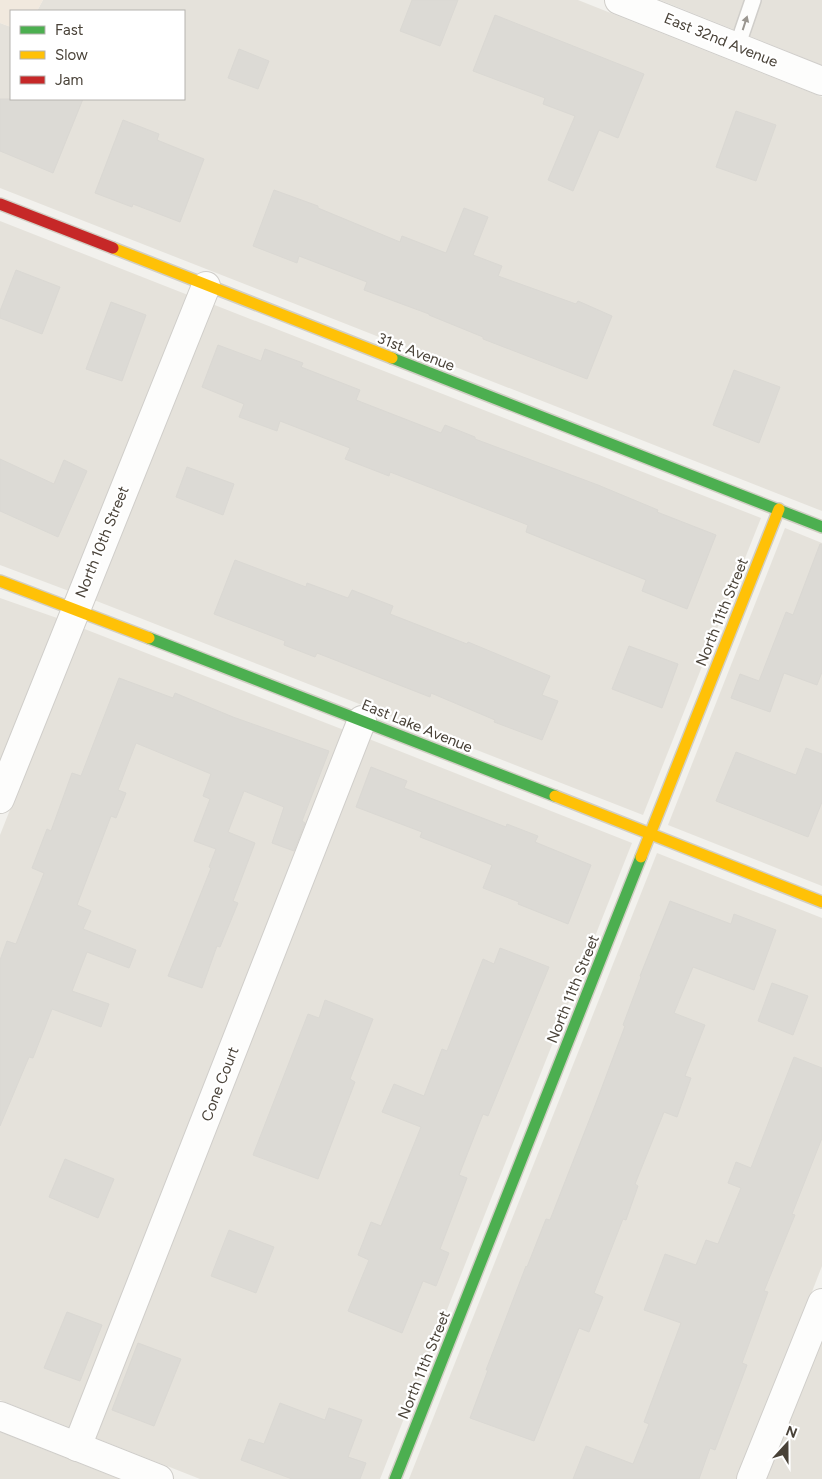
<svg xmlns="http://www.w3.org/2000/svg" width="822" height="1479" font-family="Figtree,sans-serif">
  <rect width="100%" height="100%" fill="#f2f1ed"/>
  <g fill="#e5e2db">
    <path d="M43 0H578L822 97V511L0 188V23L11 27V99H184V11H37Z"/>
    <path d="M660 0H822V65Z"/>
    <path d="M0 221 188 295 69 591 0 565Z"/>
    <path d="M212 304 761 518 643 815 94 600Z"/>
    <path d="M785 528 822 543V886L668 825Z"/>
    <path d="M0 598 57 618 0 763Z"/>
    <path d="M82 628 344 730 71 1428 0 1400V835Z"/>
    <path d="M369 739 632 843 380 1479H200L96 1438Z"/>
    <path d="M657 853 822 918V1266L808 1302 736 1479H409Z"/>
    <path d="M822 1339V1479H765Z"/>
    <path d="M0 1432 119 1479H0Z"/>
  </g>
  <path fill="#f1e9de" d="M0 0H43L37 11H11V27L0 23Z"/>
  <g fill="#dcdad5" stroke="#dad8d3">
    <path d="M412 0H458L440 46 400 31Z"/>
    <path d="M495 15 644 74 618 138 599 130 573 191 548 180 575 116 543 104 545 98 473 71Z"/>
    <path d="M239 49 269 61 258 89 228 78Z"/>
    <path d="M0 99H83L53 173 0 151Z"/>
    <path d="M736 111 776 125 756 181 716 167Z"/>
    <path d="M123 120 159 134 157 140 204 159 180 222 133 204 132 207 95 193Z"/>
    <path d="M274 190 318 206V208L400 242 402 236 446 253 464 208 488 217 473 255 502 266 498 276 576 304 578 301 612 316 587 379 483 339V337L429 315V314L364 290 367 282 299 256 297 263 253 246Z"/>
    <path d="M16 270 60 287 42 334 0 318V311Z"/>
    <path d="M111 302 146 315 122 381 86 369Z"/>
    <path d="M218 345 261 361 265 349 303 363 301 367 360 390 356 400 441 433 445 425 475 437V439L598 485 658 510 657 512 716 535 687 609 642 591 646 580 526 532 528 525 390 472 389 476 345 459 350 448 280 421 277 431 239 417 244 404 202 387Z"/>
    <path d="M734 370 780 387 759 443 713 425Z"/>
    <path d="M0 459 54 484 64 460 87 471 58 537 0 511Z"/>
    <path d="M187 467 234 484 223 515 176 497Z"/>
    <path d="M820 544H822V672L817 685 784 673 770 712 731 698 740 674 759 681 786 612 793 615Z"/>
    <path d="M235 560 306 587 307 583 348 598 352 590 393 606 390 614 467 644 468 642 550 676 542 695 558 701 542 740 494 722 495 720 431 693 430 697 317 653 315 657 284 645 285 641 214 614Z"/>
    <path d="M629 646 678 664 662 708 612 689Z"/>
    <path d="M119 678 173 698 175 693 233 717 329 751 302 821 305 823 294 851 272 843 284 807 244 791 228 832 255 843 233 901 238 903 220 947 217 946 202 988 168 976 211 868 209 867 216 849 194 841 210 799 203 796 211 774 136 743 118 790 126 793 116 818 111 816 77 905 91 911 83 929 136 950 129 968 87 952 72 991 109 1004 101 1027 52 1009 33 1058 29 1057 0 1126V960L7 941 16 944 44 873 32 868 47 829 51 831 72 773 81 776Z"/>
    <path d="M806 748 822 754V802L808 837 716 801 736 752 796 775Z"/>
    <path d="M371 767 407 781 404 788 506 827 507 824 538 836 535 842 591 865 568 924 518 904 519 902 483 888 492 865 420 837 422 832 356 807Z"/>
    <path d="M670 901 731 924 734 914 776 930 754 990 693 967 674 1013 705 1025 685 1076 691 1078 677 1117 664 1112 635 1184 638 1186 626 1220 623 1219 594 1293 603 1297 589 1332 579 1328 534 1441 470 1418 488 1370H486L526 1266 527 1267 546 1219 550 1220 596 1103 625 1026 623 1025 641 977 640 976Z"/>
    <path d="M500 948 549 967 488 1116 483 1114 459 1175 467 1178 440 1249 449 1253 436 1286 423 1281 402 1333 348 1311 369 1260 358 1255 371 1222 381 1226 421 1127 382 1112 394 1084 424 1096 442 1049 447 1051 483 959 494 964Z"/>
    <path d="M772 983 808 996 793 1035 758 1021Z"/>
    <path d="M325 1000 373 1019 350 1079 355 1082 318 1179 253 1155 308 1014 319 1018Z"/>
    <path d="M794 1057 822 1068V1138L792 1214 795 1215 764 1291 768 1292 742 1363 747 1365 715 1450 710 1448 699 1479H573L586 1446 633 1464 649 1424 644 1422 681 1323 644 1310 665 1254 696 1265 706 1240 718 1244 741 1188 728 1183 736 1162 751 1168Z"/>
    <path d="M65 1159 114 1179 98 1218 49 1197Z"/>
    <path d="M229 1230 274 1247 256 1293 211 1276Z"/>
    <path d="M67 1312 102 1325 80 1381 44 1368Z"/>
    <path d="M138 1343 181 1359 154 1426 112 1410Z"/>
    <path d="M280 1403 325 1420 329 1408 362 1420 348 1457 366 1463 360 1479H292L241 1460 249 1439 264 1444Z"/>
  </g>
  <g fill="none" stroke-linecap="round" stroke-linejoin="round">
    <g stroke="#d0ceca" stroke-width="18">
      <path id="lane" d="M737 47 753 0"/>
    </g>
    <g stroke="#d0ceca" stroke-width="30">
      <g id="street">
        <path d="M619 0 822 81"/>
        <path d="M0 799 206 286"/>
        <path d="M0 1416 159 1479"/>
        <path d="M77 1447 362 720"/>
        <path d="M751 1479 822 1303"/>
      </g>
    </g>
    <g stroke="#d1cec4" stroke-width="14">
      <g id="fast">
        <path d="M392 358 822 527"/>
        <path d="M149 638 555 796"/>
        <path d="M395 1479 641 857"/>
      </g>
    </g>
    <g stroke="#d1cec4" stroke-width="14">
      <g id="slow">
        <path d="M113 248 392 358"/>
        <path d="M0 581 149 638"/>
        <path d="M555 796 822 902"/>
        <path d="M641 857 779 509"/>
      </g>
    </g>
    <g stroke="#d1cec4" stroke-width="14">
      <path id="jam" d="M0 204 113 248"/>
    </g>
    <use href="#lane" stroke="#fdfdfc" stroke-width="15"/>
    <use href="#street" stroke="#fdfdfc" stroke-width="28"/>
    <use href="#fast" stroke="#4caf50" stroke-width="11"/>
    <use href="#slow" stroke="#ffc107" stroke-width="11"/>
    <use href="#jam" stroke="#c62828" stroke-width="11"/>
  </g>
  <defs><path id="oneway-solid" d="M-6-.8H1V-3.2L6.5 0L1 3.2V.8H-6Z" transform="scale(1.25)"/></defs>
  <use fill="#9a9690" href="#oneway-solid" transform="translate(745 23) rotate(-72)"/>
  <g text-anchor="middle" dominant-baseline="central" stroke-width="4.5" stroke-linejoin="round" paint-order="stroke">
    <g font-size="15" fill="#494238" stroke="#fff">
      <text transform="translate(721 40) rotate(22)">East 32nd Avenue</text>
      <text transform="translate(416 352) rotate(21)">31st Avenue</text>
      <text transform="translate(102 542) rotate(-68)">North 10th Street</text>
      <text transform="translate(722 612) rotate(-68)">North 11th Street</text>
      <text transform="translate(417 726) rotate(22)">East Lake Avenue</text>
      <text transform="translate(573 989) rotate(-68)">North 11th Street</text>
      <text transform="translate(220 1084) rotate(-69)">Cone Court</text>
      <text transform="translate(424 1365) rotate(-68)">North 11th Street</text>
    </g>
  </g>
  <rect x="10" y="10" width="175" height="90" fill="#ffffff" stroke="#b6b3af"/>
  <rect x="20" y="26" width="25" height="8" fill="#4caf50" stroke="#b6b3af"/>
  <text x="55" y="35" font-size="15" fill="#494238">Fast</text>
  <rect x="20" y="51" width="25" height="8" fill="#ffc107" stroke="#b6b3af"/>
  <text x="55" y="60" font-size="15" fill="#494238">Slow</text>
  <rect x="20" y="76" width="25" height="8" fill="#c62828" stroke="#b6b3af"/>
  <text x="55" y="85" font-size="15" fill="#494238">Jam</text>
  <g transform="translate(787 1444) rotate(21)" stroke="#ffffff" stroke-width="4" paint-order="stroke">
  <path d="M0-4L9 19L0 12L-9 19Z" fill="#494238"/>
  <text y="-8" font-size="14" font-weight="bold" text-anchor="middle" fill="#494238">N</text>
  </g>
</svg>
